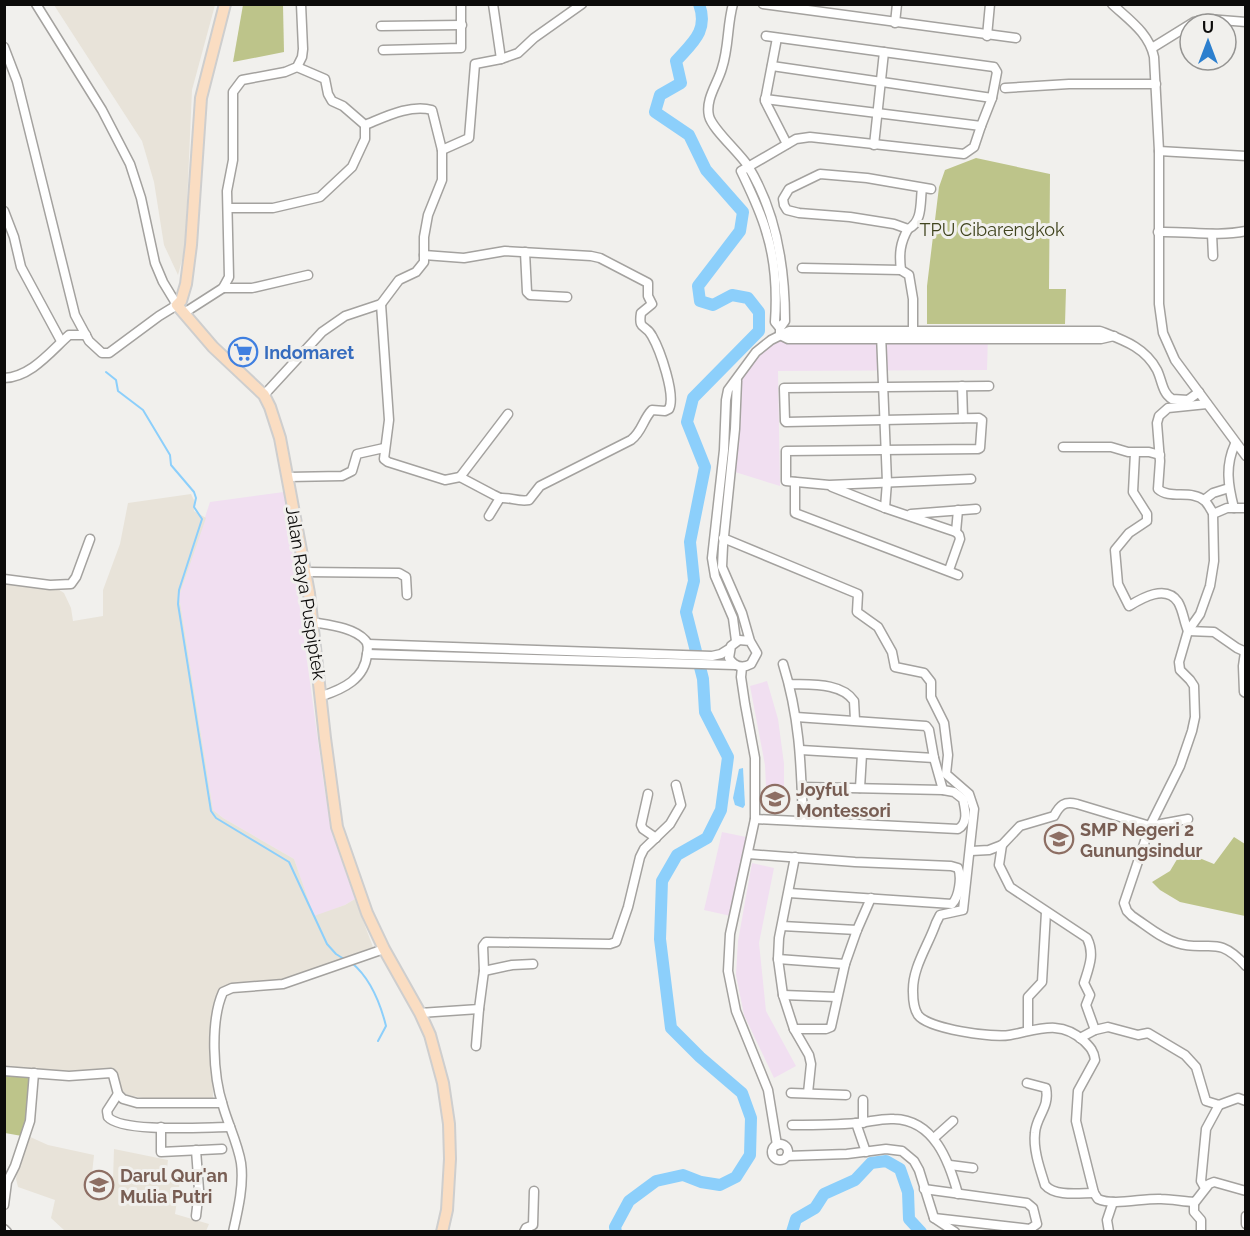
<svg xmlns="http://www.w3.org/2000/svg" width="1250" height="1236" font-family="Raleway,sans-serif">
  <rect width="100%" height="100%" fill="#f1f0ed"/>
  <g fill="#f1dff1">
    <path d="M988 336 987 370 778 371 780 486 735 472 740 381 760 353 776 340Z"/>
    <path d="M284 492 325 792 333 836 355 899 345 905 314 917 294 859 223 818 213 810 179 596 210 502Z"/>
    <path d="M767 681 778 719 784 764V808H767L765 765 750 686Z"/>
    <path d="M722 832 746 837 731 916 704 910Z"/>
    <path d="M752 863 774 868 759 943 766 1011 796 1066 774 1078 744 1015 736 975 738 941Z"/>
  </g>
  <g fill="#e8e3d9">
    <path d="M54 5H215L192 90 185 249 178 275 164 245 154 182 142 141Z"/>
    <path d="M191 494 194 500V511L206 518 179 596 213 810 223 818 294 859 314 916 345 905 355 899 373 947 271 984 228 988 217 995 212 1017 213 1099 153 1100 128 1095 119 1089 113 1068 81 1075 5 1068 4 581 53 586 64 593 71 608 73 621 103 616V590L120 544 128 503Z"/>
    <path d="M28 1136 48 1145 94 1155 91 1183 113 1180 114 1149 168 1160 166 1177 180 1181 175 1214 209 1224 206 1231 64 1230 51 1218 55 1200 18 1187 16 1179 18 1167Z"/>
  </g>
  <g fill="#bdc48a">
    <path d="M243 5H283L284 52 233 62Z"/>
    <path d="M976 158 1050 174 1049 289H1066L1065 324H927V286L939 187 945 170Z"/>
    <path d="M1234 837 1245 844V916L1180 902 1160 890 1152 882 1170 871 1182 851 1214 864Z"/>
    <path d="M5 1074 32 1076 30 1100 22 1136 5 1133Z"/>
  </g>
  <path fill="#8ccffb" d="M743 768 745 805 743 808 735 805 733 798 739 769Z"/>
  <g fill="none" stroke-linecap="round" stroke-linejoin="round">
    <g stroke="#8ccffb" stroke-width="2">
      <path d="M106 372 116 380 118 391 143 410 170 455 171 465 194 492 196 498 194 507 202 519 179 590 178 604 211 811 216 818 289 862 327 944 336 954 344 959"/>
      <path d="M352 963C371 979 380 1002 386 1026L378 1041"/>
    </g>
    <g stroke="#8ccffb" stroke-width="12">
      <path d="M616 1232 615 1227 629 1201 656 1181 683 1175 701 1182 720 1185 736 1177 750 1155 751 1118 742 1093 700 1057 671 1028 660 939 662 881 677 855 707 838 721 810 728 757 705 712 703 679 686 612 694 581 690 542 705 467 687 422 693 398 759 331V312L748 298 732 295 713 305 700 301 698 286 740 231 743 212 706 170 689 135 655 112 660 95 681 83 676 61C692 43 709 31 699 4"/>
      <path d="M792 1232 796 1219 815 1208 824 1194 855 1180 871 1163 886 1161 900 1169 908 1192 909 1219 921 1232"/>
    </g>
    <g stroke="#a4a29f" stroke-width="11">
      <g id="minor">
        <path d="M493 4 501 59"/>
        <path d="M733 4C727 25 729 47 722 68 718 83 705 99 709 116 712 129 739 152 748 166 777 213 785 267 785 321L780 328"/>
        <path d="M763 4 1016 38"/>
        <path d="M1112 4C1129 20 1149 33 1154 57L1159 151V304L1163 333 1175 360 1246 456"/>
        <path d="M895 23 897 4"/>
        <path d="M381 26 462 25"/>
        <path d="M766 36 994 67 997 72 992 98 981 126"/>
        <path d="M987 36 990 4"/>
        <path d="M777 38 765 101 787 144"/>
        <path d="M4 47 17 81 75 315 89 341 102 353H109L159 316 177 305 163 282 155 263 141 198 130 164 102 110 36 4"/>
        <path d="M1152 48 1194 22 1208 19 1246 22"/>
        <path d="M383 50 461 48V4"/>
        <path d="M772 66 992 98"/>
        <path d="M1005 88 1069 84H1156"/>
        <path d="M765 99 981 126 974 147 964 154 810 137 796 139 741 171C750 190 760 210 766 231 775 259 777 293 775 322L780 328V335"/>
        <path d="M874 145 884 52"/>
        <path d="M442 150 469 138 475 64 501 59 518 53 534 38 582 4"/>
        <path d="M1159 151 1246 156"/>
        <path d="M922 188C920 202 923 222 908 229L894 224 850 217 799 213 787 210 784 205 783 199 789 189 820 174 867 178 931 189"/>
        <path d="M228 208H273L320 197 352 167 365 139V125"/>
        <path d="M4 211 14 237 21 267 61 341"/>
        <path d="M1158 232C1188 231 1216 237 1246 231"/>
        <path d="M1212 234 1213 256"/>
        <path d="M525 252 527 292 530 295 567 297"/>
        <path d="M424 255 464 258 505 251 591 256 600 258 648 283V296L652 304 641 313C638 331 646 324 652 336 660 350 676 395 669 409L665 411 652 410C643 419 642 432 631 440L540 486 529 500C518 502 510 497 500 498"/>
        <path d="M802 268 901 270C899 254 900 243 908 229"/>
        <path d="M901 270 909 275 913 299V331"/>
        <path d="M223 288H252L308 275"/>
        <path d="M381 304 389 420 384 459 388 462 445 480 460 477 494 495 500 498 489 516"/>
        <path d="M184 313 223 288 229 277 227 191 233 160V92L242 80 285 72 297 67 302 57 303 49 301 4"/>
        <path d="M881 334 887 482 885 508"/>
        <path d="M780 335 788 339H1101L1114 336"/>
        <path d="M4 378C31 377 50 352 69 335H86"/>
        <path d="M737 381 735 429 723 546 722 567 742 613 750 641 757 653 751 664C742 669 734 666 729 658L731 646 739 640 750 641"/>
        <path d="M962 386 963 418"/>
        <path d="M264 395 322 332 345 316 381 304 399 280 416 272 424 262V237L428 215 442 180V150L432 110C410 104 385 117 365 125L343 106 332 101 328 94 325 79 297 67"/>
        <path d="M1207 404 1168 408 1159 416 1157 423 1160 461 1158 489C1170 500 1192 489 1205 501 1208 504 1211 510 1213 513"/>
        <path d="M1063 447H1111L1128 452H1149L1160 455"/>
        <path d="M1135 453 1133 492 1147 514V521L1129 533 1115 550 1118 584 1129 606C1142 598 1166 584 1178 602 1183 610 1184 622 1188 631L1214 632 1237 648 1246 652"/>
        <path d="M288 477 342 476 352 471 357 454 384 448"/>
        <path d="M460 477 508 414"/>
        <path d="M971 479 829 485 786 481V451L978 449 980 448 982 420 979 418 786 422 785 421 784 388 989 386"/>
        <path d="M795 482V513L958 575"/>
        <path d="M832 487 885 508 956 532 959 535 960 539 949 570"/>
        <path d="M1204 500 1213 493 1229 488"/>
        <path d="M1234 508C1228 485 1225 466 1235 444"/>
        <path d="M1246 508H1227L1213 514 1214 561 1210 586 1200 614 1188 631 1179 662 1180 670 1190 680 1194 686 1195 717 1192 731 1180 766 1150 826 1124 903 1127 911 1132 916C1146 925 1160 938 1177 943 1209 953 1216 933 1246 966"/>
        <path d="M911 514 976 509"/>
        <path d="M956 532 958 510"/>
        <path d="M723 538 858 594 857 612 878 627 892 652 895 667 924 673 931 682V697L944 723 948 755 946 774 969 794 974 809 963 910 940 915 936 923C928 946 912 968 913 992 913 999 914 1009 918 1015 928 1029 993 1038 1010 1035 1038 1030 1060 1019 1084 1041 1090 1047 1094 1051 1095 1060L1078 1091 1076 1121 1094 1193 1098 1199C1113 1206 1143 1198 1161 1199 1173 1199 1184 1202 1195 1202L1209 1184 1214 1182 1246 1191"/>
        <path d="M306 572 399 573 406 577 407 595"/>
        <path d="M4 579 50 585 71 584 76 577 90 539"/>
        <path d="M312 622C328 625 353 627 365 640 369 644 368 649 367 654 365 679 343 689 322 696"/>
        <path d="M736 641 733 618 715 576 712 558 724 450 726 400 728 390 756 352 771 340 789 331H1100C1123 340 1145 347 1157 370 1162 380 1162 393 1172 399L1188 400 1199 392"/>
        <path d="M368 644 712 656 721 654 729 649"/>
        <path d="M1245 652 1243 666 1244 692 1246 693"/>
        <path d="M367 654 735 665"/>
        <path d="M783 664C800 718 801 766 803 821"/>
        <path d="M742 667 741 677 745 704 755 758V819L730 934 728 971 736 1011 768 1090 777 1145"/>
        <path d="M789 684C810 685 841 682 854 701L855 720"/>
        <path d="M796 717 926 726 929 730 934 758 943 790"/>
        <path d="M801 750 934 758"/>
        <path d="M860 788 862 754"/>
        <path d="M648 794 641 825 643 829 656 838"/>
        <path d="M755 819 958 829C969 823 965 809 963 799L954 792 943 790 802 787"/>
        <path d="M1002 845 999 865 1010 887 1087 938C1095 954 1089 967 1084 983L1090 995 1086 1005 1095 1030"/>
        <path d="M971 851 989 850 1002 845 1020 826 1054 816C1060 805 1064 801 1077 804L1150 826 1188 819"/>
        <path d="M748 854 855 862 951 866 958 868C962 877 959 897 952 904L789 893"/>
        <path d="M795 857 779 938 778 959 783 995 794 1029 809 1055 811 1064 808 1093"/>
        <path d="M782 926 857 930"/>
        <path d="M778 959 845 964"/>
        <path d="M484 971 512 965 533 964"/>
        <path d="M783 995 837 997"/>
        <path d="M420 1013 479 1009 484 971 483 946 486 942 610 944 616 942 628 907 640 857 644 849 670 824 681 805 676 785"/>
        <path d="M794 1029H826L831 1027 845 964 857 930 871 898"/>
        <path d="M1028 1030V997L1042 982 1046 912"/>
        <path d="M1080 1038 1095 1030 1108 1027 1138 1035 1148 1033 1185 1055 1196 1067 1206 1101 1219 1105 1238 1098 1246 1101"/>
        <path d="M476 1046 479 1009"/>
        <path d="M4 1071 69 1076 111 1073 113 1075 118 1094"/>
        <path d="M1027 1083 1046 1088C1050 1108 1036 1116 1035 1133 1033 1150 1040 1169 1045 1185 1055 1197 1080 1193 1094 1193"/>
        <path d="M791 1093 846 1095"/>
        <path d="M118 1094 107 1111 108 1117C122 1133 205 1127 230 1127"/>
        <path d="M118 1094 123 1099 137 1103H222"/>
        <path d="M863 1100V1123"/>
        <path d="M856 1123 866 1152"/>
        <path d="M792 1125C814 1125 835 1125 857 1123 870 1122 881 1118 894 1119 934 1120 949 1161 958 1194"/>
        <path d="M161 1127V1152L222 1149"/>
        <path d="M934 1138 953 1121"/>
        <circle cx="780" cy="1152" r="8"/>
        <path d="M787 1156 847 1154 886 1149 902 1151 914 1161 919 1170 934 1218 955 1232"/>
        <path d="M950 1165 973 1168"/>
        <path d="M1205 1188 1201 1181 1206 1129 1219 1105"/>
        <path d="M924 1189 1027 1203 1033 1208 1037 1224 1030 1229 934 1218"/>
        <path d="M1194 1202V1212L1201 1220V1232"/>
        <path d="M4 1205 7 1182 15 1166 30 1121 34 1073"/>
        <path d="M196 1216 199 1190 196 1150"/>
        <path d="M1246 1216V1224"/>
        <path d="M4 1229 7 1232"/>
        <path d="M233 1232C238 1210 244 1185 241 1163 238 1144 228 1124 223 1106 213 1076 210 1021 223 992L232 988 283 984 384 949"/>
        <path d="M524 1232 526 1228 533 1225 534 1191"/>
        <path d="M1109 1232 1107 1220 1113 1202"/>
      </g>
    </g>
    <g stroke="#cecece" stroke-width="14">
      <path id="major" d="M225 4 201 98 191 245 186 284 181 301 177 305 213 347 264 395 270 407 280 438 309 593 325 738 337 827 367 913 384 949 420 1013 430 1035 443 1083 449 1124 450 1159 447 1210 442 1232"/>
    </g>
    <use href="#minor" stroke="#fff" stroke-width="8"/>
    <use href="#major" stroke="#faddc2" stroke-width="10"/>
  </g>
  <defs>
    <g id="supermarket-ring" transform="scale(1.5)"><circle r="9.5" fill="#f1f0ed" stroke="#3f7fe0" stroke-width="1.5"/><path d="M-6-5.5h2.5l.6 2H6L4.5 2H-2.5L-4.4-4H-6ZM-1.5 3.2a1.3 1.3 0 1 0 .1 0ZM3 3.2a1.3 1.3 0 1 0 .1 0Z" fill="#3f7fe0"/></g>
    <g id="school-ring" transform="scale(1.5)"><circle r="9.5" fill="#f1f0ed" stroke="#8d6e63" stroke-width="1.5"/><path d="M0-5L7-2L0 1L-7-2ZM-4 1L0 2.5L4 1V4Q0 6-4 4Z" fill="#8d6e63"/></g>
  </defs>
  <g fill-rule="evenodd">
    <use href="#supermarket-ring" x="243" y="352"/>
    <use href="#school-ring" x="775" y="799"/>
    <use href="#school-ring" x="1059" y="839"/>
    <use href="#school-ring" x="99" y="1185"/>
  </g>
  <g text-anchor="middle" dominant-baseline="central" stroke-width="6" stroke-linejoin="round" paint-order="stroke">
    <g font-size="18" fill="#40441e" stroke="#f1f0ed">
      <text x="992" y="229">TPU Cibarengkok</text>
    </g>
    <g font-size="18" font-weight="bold" fill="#366cbe" stroke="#f1f0ed" text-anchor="start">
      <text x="264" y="352">Indomaret</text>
    </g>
    <g font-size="18" fill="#0c0b0a" stroke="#f1f0ed">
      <text transform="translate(306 593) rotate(81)">Jalan Raya Puspiptek</text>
    </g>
    <g font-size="18" font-weight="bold" fill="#785e54" stroke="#f1f0ed" text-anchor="start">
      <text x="796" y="789">Joyful<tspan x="796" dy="21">Montessori</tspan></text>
      <text x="1080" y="829">SMP Negeri 2<tspan x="1080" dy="21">Gunungsindur</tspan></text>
      <text x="120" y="1175">Darul Qur'an<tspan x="120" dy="21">Mulia Putri</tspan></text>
    </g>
  </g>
  <rect width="1250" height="1236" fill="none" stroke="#0c0b0a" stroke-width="12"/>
  <g transform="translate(1208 42)"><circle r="28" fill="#f1f0ed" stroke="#959492" stroke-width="1.5"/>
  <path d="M0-4.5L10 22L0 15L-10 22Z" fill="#2c7fce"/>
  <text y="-9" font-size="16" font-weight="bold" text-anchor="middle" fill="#0c0b0a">U</text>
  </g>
</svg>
